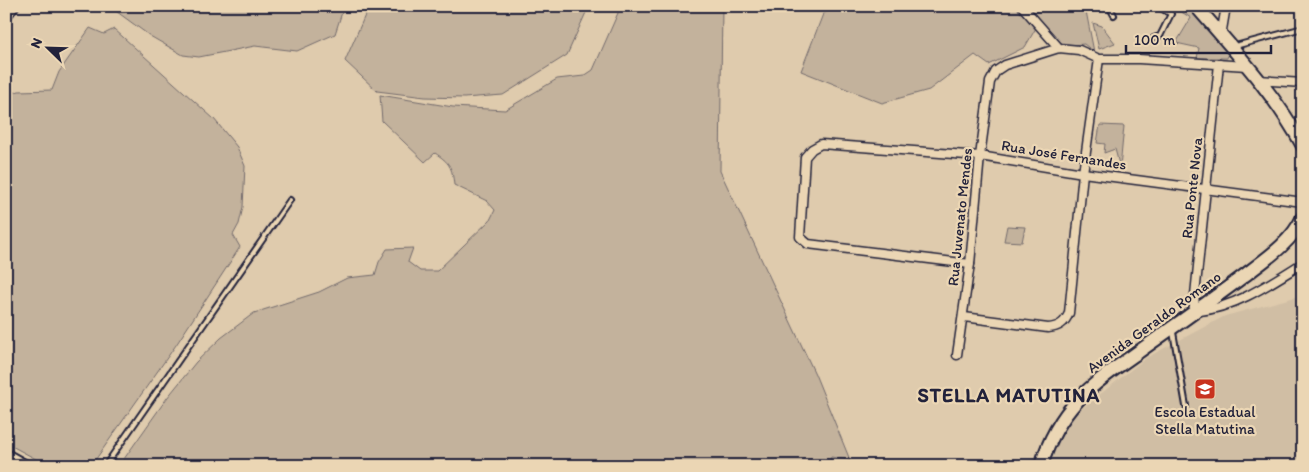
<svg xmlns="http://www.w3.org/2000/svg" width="1309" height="472" font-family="Itim,sans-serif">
  <rect width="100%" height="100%" fill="#dfcbad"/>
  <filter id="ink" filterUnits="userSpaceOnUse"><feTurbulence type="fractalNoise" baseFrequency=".02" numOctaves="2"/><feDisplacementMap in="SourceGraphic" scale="10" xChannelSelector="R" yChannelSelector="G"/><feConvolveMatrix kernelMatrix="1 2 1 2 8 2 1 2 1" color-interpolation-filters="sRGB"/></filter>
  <g filter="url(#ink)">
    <path fill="#d0bea4" d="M1303 295V466H1047L1049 459 1069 419 1146 358 1225 316Z"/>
    <g fill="#c3b29c" stroke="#726a6c">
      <path d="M109 6H344L335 34 297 51 255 46 199 57 183 55 150 36Z"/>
      <path d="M369 6H588V8L567 55 503 95 464 98 425 97 377 91 345 61Z"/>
      <path d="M621 6H722L720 171 815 374 850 460 831 457 829 466H119L167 398 196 362 221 338 254 313 319 292 347 278 375 275 379 262 387 249 413 248 408 262 420 271H437L490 220 495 210 487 201 454 185C452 167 450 163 435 153L425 162 382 121 380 95 453 107 505 110 557 79 584 76 593 70Z"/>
      <path d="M839 6H1017L1036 28 1025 47 989 65 975 55 929 90 882 103 801 71 823 14Z"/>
      <path d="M1025 6H1085L1094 52 1084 44 1061 46Z"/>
      <path d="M1172 6H1184L1197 16 1229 54 1227 58H1197L1199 48 1176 43 1191 18Z"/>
      <path d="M1093 23 1102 26 1115 43 1099 49Z"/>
      <path d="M90 28 104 34 114 29 214 119 237 147 245 166 243 207 239 224 233 235 240 247 176 345 91 466H49L6 443V95L19 91 52 90 59 72Z"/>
      <path d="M1100 125 1124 126 1120 168 1115 149 1104 153 1105 144 1097 143Z"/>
      <path d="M1007 226 1025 227 1022 242 1004 241Z"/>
    </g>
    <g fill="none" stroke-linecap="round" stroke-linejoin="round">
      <g stroke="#22223b" stroke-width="8">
        <g id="service">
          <path d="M1109 6 1114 15"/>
          <path d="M1154 38 1160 36 1171 14 1158 6"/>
          <path d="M1235 46 1303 28"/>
          <path d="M1173 332 1186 406"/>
          <path d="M105 466 290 200"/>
          <path d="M1027 466 1039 462"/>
        </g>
      </g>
      <g stroke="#22223b" stroke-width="11">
        <g id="minor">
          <path d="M1022 6 1059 48"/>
          <path d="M6 17 15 6"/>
          <path d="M1221 36 1226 6"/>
          <path d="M1258 80 1303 83"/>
          <path d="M970 264 808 244 800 237 805 157 812 149 821 144 980 156 1083 173 1303 202"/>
          <path d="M1200 311C1237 307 1272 282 1303 263"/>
          <path d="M1193 314 1219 64"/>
          <path d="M964 317 1048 328C1059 327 1065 323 1069 313L1083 173 1099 59"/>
          <path d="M957 355 970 264 980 156 990 82 996 71 1005 65 1059 48 1079 50 1099 59H1139L1247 66"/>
        </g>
      </g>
      <g stroke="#22223b" stroke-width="16">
        <g id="primary">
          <path d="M1196 6C1234 50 1275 94 1303 146"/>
          <path d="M6 456 24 466"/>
          <path d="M1041 466C1048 443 1061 418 1078 400 1095 382 1117 367 1137 353 1173 327 1209 302 1245 275 1266 259 1292 242 1303 217"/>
        </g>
      </g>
      <use href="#service" stroke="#ebd6b4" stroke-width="4"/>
      <use href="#minor" stroke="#ebd6b4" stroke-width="8"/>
      <use href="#primary" stroke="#ebd6b4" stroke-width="12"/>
    </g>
  </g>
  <defs>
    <g id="school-square" transform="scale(1.125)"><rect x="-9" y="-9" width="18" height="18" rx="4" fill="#c8321e" stroke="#ebd6b4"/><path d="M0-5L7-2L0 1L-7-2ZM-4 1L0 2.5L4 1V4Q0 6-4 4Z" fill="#fff"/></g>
  </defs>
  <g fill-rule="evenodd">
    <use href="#school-square" x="1205" y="389"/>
  </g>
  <g text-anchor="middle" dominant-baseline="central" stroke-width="4.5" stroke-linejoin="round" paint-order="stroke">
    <g font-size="15" fill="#22223b" stroke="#ebd6b4">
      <text transform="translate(1064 155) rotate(9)">Rua José Fernandes</text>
      <text transform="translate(1192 188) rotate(-84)">Rua Ponte Nova</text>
      <text transform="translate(960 217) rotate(-84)">Rua Juvenato Mendes</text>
      <text transform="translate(1154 322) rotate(-36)">Avenida Geraldo Romano</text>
    </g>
    <g font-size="15" fill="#22223b" stroke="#ebd6b4">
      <text x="1205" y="412">Escola Estadual<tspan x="1205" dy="17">Stella Matutina</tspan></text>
    </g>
    <g font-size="20" font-weight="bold" letter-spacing="1" fill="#22223b" stroke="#ebd6b4">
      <text x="1009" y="395">STELLA MATUTINA</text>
    </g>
  </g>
  <rect width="1309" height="472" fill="none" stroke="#ebd6b4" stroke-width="25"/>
  <rect x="12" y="12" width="1284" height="447" fill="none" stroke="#22223b" stroke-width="2" filter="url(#ink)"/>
  <g transform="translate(48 48) rotate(293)" stroke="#ebd6b4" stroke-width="4" paint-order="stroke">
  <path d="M0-4L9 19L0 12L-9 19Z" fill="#22223b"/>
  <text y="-8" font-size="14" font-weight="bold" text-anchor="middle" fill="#22223b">N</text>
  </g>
  <path d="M1126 45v8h145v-8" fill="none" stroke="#22223b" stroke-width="2.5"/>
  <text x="1134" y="45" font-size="15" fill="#22223b" stroke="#ebd6b4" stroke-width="4" paint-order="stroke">100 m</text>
</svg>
